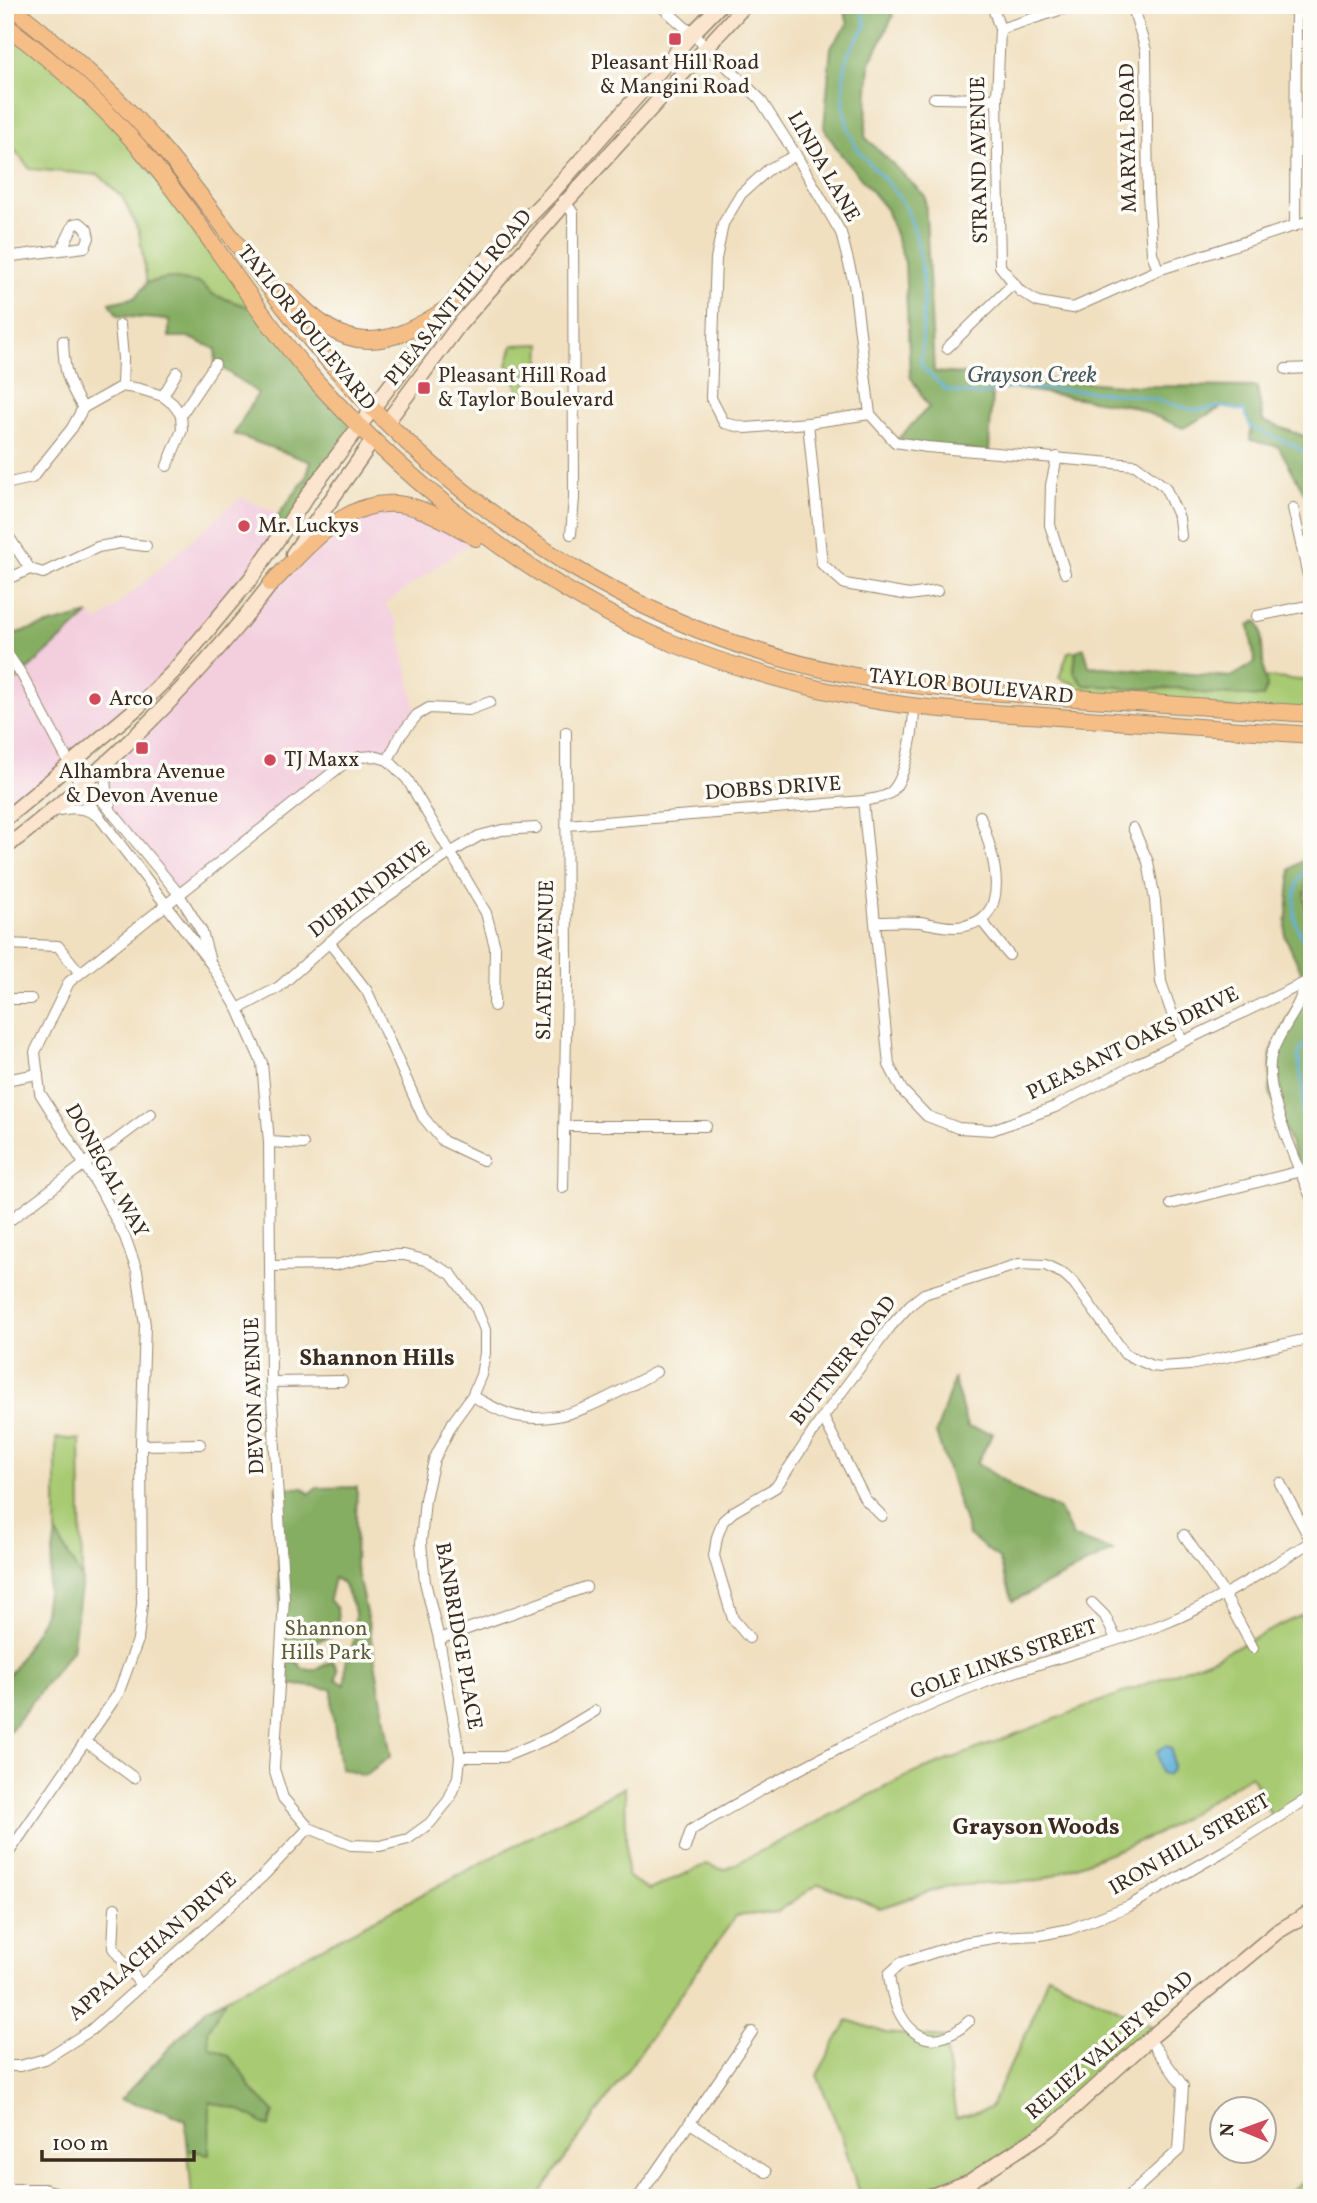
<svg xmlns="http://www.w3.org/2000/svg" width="1317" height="2203" font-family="Vollkorn,serif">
  <rect width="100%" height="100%" fill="#fdfcf7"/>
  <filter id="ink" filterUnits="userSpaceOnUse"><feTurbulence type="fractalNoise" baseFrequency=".0143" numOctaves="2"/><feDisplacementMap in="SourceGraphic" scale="14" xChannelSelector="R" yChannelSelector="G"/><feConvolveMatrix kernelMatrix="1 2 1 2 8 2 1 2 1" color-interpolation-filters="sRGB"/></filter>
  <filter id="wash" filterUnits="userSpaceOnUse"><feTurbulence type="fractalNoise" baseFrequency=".00686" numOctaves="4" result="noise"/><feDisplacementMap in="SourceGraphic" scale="28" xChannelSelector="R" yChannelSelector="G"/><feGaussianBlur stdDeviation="1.57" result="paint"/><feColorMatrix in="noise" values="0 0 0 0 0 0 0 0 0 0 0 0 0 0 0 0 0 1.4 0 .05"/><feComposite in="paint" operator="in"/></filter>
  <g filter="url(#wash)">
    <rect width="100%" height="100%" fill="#f0e0c0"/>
    <g fill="#f3cfde">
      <path d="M241 497 279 514 272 548 173 672 5 819V691L89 614 98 622Z"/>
      <path d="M388 503 477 538 385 604 397 621 417 715 388 760 360 757 178 893 114 815 104 779 112 760 326 527Z"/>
    </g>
    <g fill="#a8ca72" stroke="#727a48" stroke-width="2">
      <path d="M5 25 96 102 260 311 214 295 200 283 168 278 147 283 139 232 123 198 99 175 30 169 5 139Z"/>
      <path d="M541 344 540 364H527L526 395 519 396 516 382 507 365 513 345Z"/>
      <path d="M1076 651 1074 672 1084 685 1118 687 1127 689 1183 688 1202 693 1263 697 1267 687 1264 677 1312 681V714L1078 698 1075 684 1059 678 1068 652Z"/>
      <path d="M5 652 22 675 5 691Z"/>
      <path d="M56 1438 80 1440 82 1580 56 1533Z"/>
      <path d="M1312 1610V1796L1273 1819 1251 1775 1157 1834 1039 1881 948 1886 880 1908 819 1884 777 1912 736 1916 537 2198H192L188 2150 209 2153 207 2008 625 1787 627 1876 649 1890 707 1864 724 1870 907 1776 1213 1658Z"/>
      <path d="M1048 1975 1160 2030 1050 2129 926 2198H860L842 2137 817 2075 848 2020 886 2033 944 2038 956 2118 990 2108 1030 2025Z"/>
      <path d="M1312 2174V2198H1283Z"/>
    </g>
    <g fill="#86ae64" stroke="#606c41" stroke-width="2">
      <path d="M843 5H888L893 16 870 63 865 137 925 196 934 372 1137 386 1257 387 1263 421 1312 439V491L1305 494 1279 447 1250 440 1251 427 1244 411 1222 407 1183 428 1131 406 1012 388 992 392 989 452 895 442 929 407 910 376 905 263 886 209 839 152 824 128 831 47 848 24Z"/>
      <path d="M168 278 200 283 214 295 260 311 360 428 272 548 279 514 306 478 311 462 234 434 258 393 215 363 216 349 188 337H169V320L118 316 110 303 136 297 147 283Z"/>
      <path d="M89 614 22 675 5 652V636Z"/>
      <path d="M1257 621 1261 629 1264 676 1267 686 1263 697 1202 693 1183 688 1127 689 1118 687 1084 685 1074 672 1076 651 1084 648 1089 666 1231 677 1255 663 1249 625Z"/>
      <path d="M1312 854V873L1307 875 1305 899 1312 930V1042L1308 1050 1312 1077V1176H1303L1270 1092 1271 1053 1306 982 1285 936 1291 869Z"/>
      <path d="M954 1379 967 1427 993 1433 977 1463 1019 1491 1059 1509 1073 1537 1113 1551 1013 1601 999 1559 969 1535 936 1433Z"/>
      <path d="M277 1487 304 1488 309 1494 317 1488 357 1487 355 1563 369 1626 391 1756 364 1776 340 1768 332 1709V1689L279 1683 280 1660 297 1662 303 1669 315 1670 333 1661 338 1670 336 1679 345 1685 346 1660 352 1649 355 1633V1612L343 1583 334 1578 329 1599 337 1609 338 1621 335 1625 333 1636 299 1645 295 1652 281 1649Z"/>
      <path d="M56 1533 82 1580 72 1650 9 1732 5 1741V1677L13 1670 43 1618Z"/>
      <path d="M226 1999 208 2030 209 2047 229 2056 240 2069 251 2089 274 2112 269 2127 239 2110 210 2102 209 2154 188 2150 185 2121 166 2111 120 2100 207 2008Z"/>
    </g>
    <path fill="#61b0db" stroke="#4e6d7c" stroke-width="2" d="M1165 1746 1169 1747 1172 1750 1173 1769 1167 1775 1161 1773 1157 1751Z"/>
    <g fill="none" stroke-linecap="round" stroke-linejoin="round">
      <g stroke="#61b0db" stroke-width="2.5">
        <path d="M861 5 866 26C860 35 850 47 847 58 840 89 842 130 862 155 880 176 900 192 910 218 928 263 924 318 921 366L946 390 978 395 1013 388 1091 391 1140 396 1194 410 1222 407 1244 411 1251 427 1293 445 1312 457"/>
        <path d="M1312 864C1293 876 1291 912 1299 932 1301 938 1307 945 1312 950"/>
        <path d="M1312 1027 1298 1056 1303 1089 1302 1111 1306 1135 1312 1144"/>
      </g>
    </g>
  </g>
  <g filter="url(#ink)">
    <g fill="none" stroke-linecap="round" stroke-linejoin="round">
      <g stroke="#96856f" stroke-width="12">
        <g id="street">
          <path d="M660 5 707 47 760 99 796 155 841 233 854 284 870 414 808 423 746 428 724 423 711 398 716 259 723 224 741 194 769 169 796 155"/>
          <path d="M992 5 1000 29 997 99 1000 266 1020 291 1038 302 1073 308 1158 270 1312 220"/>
          <path d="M1132 5 1146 50 1148 195 1152 253 1158 270"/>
          <path d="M1000 29 1075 5"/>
          <path d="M934 98 997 99"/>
          <path d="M564 200 573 213 574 498 571 534"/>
          <path d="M1295 226 1296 5"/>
          <path d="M5 257 85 247 89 238 87 229 80 223 74 224 62 249"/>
          <path d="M120 325 123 358 122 386"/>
          <path d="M63 341C64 370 67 382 83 408"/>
          <path d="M947 348 1014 283"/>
          <path d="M1286 369 1312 368"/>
          <path d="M163 396 177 372"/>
          <path d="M870 414 895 442 927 447 1135 465 1165 487 1179 518 1181 536"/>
          <path d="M181 415 215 364"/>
          <path d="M808 423 822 564 845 584 909 595 937 591"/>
          <path d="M1057 457 1051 485 1050 525 1065 573"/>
          <path d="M5 484 32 478 72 428 83 408 122 386 140 389 163 396 173 404 181 415 182 430 167 466"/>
          <path d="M1293 508 1312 594"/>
          <path d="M5 531 30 569 5 580"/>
          <path d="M30 569 43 573 98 547 120 543 146 546"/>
          <path d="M1257 616 1312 605"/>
          <path d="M5 650 22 675 82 787 88 802 211 964 238 1009 262 1063 269 1142 270 1266 271 1382 284 1599 274 1769 283 1798 309 1828 351 1845 380 1846 408 1839 430 1823 448 1801 458 1777 460 1757 439 1639 425 1582 421 1543 425 1499 434 1460 453 1422 472 1396 481 1375 485 1353V1330L476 1308 451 1274 425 1260 404 1255H376L336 1265 270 1266"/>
          <path d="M388 760 400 736 417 715 429 708 469 710 490 702"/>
          <path d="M82 787 97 794 178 893 202 932 210 961"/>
          <path d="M863 801 889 1065 902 1090 927 1116 958 1128 992 1130 1055 1107 1137 1064 1306 982"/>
          <path d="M110 805C103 786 105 778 112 760"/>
          <path d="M55 811C70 807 85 806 97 816"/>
          <path d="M567 825 863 801C871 799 884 798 890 793 907 779 914 727 914 706"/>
          <path d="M1133 828 1148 862 1155 900 1161 982 1182 1042"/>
          <path d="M981 920 1009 955"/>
          <path d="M876 922C890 922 905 921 920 922 932 924 945 928 957 927 1018 922 992 851 980 816"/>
          <path d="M329 942 367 991 423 1117 443 1141 483 1160"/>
          <path d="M5 944 58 946 80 973"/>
          <path d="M1312 979 1306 982C1299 1011 1283 1024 1273 1050 1258 1084 1299 1166 1312 1200"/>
          <path d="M5 999H31"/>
          <path d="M238 1009 279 987 359 916 450 853 479 836 502 830 536 828"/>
          <path d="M5 1080 38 1074"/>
          <path d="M565 1126H706"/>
          <path d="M269 1142 303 1144"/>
          <path d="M563 1188 567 980 566 732"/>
          <path d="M1171 1204 1301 1171"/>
          <path d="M5 1224 151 1114"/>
          <path d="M271 1382 342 1381"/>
          <path d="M472 1396C488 1404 504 1415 523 1417 571 1424 615 1393 656 1372"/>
          <path d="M823 1417 865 1499 882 1516"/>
          <path d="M141 1445 200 1444"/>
          <path d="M1280 1483 1311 1541"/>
          <path d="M1184 1535 1224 1594 1253 1648"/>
          <path d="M1092 1603 1105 1616 1116 1639"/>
          <path d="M749 1638 733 1619 714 1556 717 1537 723 1521 733 1512 776 1487 823 1417 890 1327 910 1305 924 1294 1019 1264 1045 1265 1064 1274 1074 1283 1125 1354 1152 1366 1161 1367 1190 1365 1312 1338"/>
          <path d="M439 1639 586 1587"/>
          <path d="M86 1742 134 1778"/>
          <path d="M460 1757H504L552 1737 595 1711"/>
          <path d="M685 1848 691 1830C786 1775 883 1722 986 1682 1044 1660 1105 1646 1163 1624 1216 1603 1264 1571 1312 1541"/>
          <path d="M5 1858 118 1694 138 1640 142 1604 141 1445 145 1325 137 1271 125 1237 101 1191 40 1093 35 1052 69 982 342 765 360 757 374 756 388 760 407 779 486 913 495 947 494 1006"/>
          <path d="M115 1908 113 1948 140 1984"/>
          <path d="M969 2021C924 2064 893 2021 889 1974L901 1963 963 1943 999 1937 1040 1935 1070 1929 1129 1906 1224 1851 1312 1796"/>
          <path d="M5 2066H20L45 2059 91 2030 262 1877 309 1828"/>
          <path d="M690 2123 766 2172"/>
          <path d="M5 2189H44L78 2198"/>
          <path d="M638 2198 752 2032"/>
          <path d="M1126 2198 1179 2150 1183 2086 1149 2039"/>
        </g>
      </g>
      <g stroke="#96856f" stroke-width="17">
        <g id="secondary">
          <path d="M387 422 459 325 566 202 745 5"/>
          <path d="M293 554 373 440"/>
          <path d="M5 819 138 707 173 672 252 577 312 489 478 269 550 195 692 34 720 5"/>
          <path d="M5 848C108 769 199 679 277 576"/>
          <path d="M926 2198 969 2182 1050 2129 1149 2039 1277 1932 1312 1911"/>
        </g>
      </g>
      <g stroke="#96856f" stroke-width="18">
        <g id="primary">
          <path d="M9 5C67 50 122 99 169 156 225 224 274 300 333 366 469 520 647 635 850 675 920 689 990 692 1061 697 1144 703 1228 708 1312 714"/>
          <path d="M5 25C60 66 112 113 154 165 211 235 256 313 315 380 410 485 536 586 667 641 723 664 782 681 841 694 907 709 976 712 1044 716 1133 722 1223 729 1312 735"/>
          <path d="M287 292C346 355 382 352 451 306"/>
          <path d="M271 584C311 543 355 486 419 509 439 516 458 527 476 538"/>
        </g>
      </g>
      <use href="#street" stroke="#fff" stroke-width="10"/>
      <use href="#secondary" stroke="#fbe5cf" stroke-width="14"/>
      <use href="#primary" stroke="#f6be87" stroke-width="16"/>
    </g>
  </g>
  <g fill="#d1495b" stroke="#fdfcf7" stroke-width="2.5">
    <rect x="668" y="32" width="14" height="14" rx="3.5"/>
    <rect x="417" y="381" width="14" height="14" rx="3.5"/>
    <circle cx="244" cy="526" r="7"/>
    <circle cx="95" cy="699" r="7"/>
    <rect x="135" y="741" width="14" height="14" rx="3.5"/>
    <circle cx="270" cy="760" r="7"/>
  </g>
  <g text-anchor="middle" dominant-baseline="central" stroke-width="7" stroke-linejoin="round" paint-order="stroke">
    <g font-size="21" fill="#3b2a1e" stroke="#fdfcf7" text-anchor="start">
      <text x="675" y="63" text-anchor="middle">Pleasant Hill Road<tspan x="675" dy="24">&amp; Mangini Road</tspan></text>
      <text x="438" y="376">Pleasant Hill Road<tspan x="438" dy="24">&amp; Taylor Boulevard</tspan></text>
      <text x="258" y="526">Mr. Luckys</text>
      <text x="109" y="699">Arco</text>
      <text x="284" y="760">TJ Maxx</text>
      <text x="142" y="772" text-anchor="middle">Alhambra Avenue<tspan x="142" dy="24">&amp; Devon Avenue</tspan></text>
    </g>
    <g font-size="21" fill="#3b2a1e" stroke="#fdfcf7">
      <text transform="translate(1129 138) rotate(-91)">MARYAL ROAD</text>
      <text transform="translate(980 160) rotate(-91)">STRAND AVENUE</text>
      <text transform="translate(823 167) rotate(60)">LINDA LANE</text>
      <text transform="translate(459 298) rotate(-51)">PLEASANT HILL ROAD</text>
      <text transform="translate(306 328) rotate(51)">TAYLOR BOULEVARD</text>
      <text transform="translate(971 687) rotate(6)">TAYLOR BOULEVARD</text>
      <text transform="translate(773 789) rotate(-4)">DOBBS DRIVE</text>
      <text transform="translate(370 890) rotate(-37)">DUBLIN DRIVE</text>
      <text transform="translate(546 960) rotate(-89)">SLATER AVENUE</text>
      <text transform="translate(1133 1044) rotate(-26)">PLEASANT OAKS DRIVE</text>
      <text transform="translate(106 1171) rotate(61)">DONEGAL WAY</text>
      <text transform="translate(844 1361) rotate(-52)">BUTTNER ROAD</text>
      <text transform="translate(255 1396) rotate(-92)">DEVON AVENUE</text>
      <text transform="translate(458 1636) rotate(80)">BANBRIDGE PLACE</text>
      <text transform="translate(1004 1660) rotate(-20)">GOLF LINKS STREET</text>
      <text transform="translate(1190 1845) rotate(-30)">IRON HILL STREET</text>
      <text transform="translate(153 1947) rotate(-41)">APPALACHIAN DRIVE</text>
      <text transform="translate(1110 2046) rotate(-41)">RELIEZ VALLEY ROAD</text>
    </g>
    <g font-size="21" fill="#5c5a37" stroke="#fdfcf7">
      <text x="326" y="1629">Shannon<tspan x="326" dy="24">Hills Park</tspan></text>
    </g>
    <g font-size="23" font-style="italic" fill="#485960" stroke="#fdfcf7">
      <text x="1032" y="376">Grayson Creek</text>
    </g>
    <g font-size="23" font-weight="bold" fill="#3b2a1e" stroke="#fdfcf7">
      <text x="377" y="1359">Shannon Hills</text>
      <text x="1036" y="1828">Grayson Woods</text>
    </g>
  </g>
  <rect width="1317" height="2203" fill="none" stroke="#fdfcf7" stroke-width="28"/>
  <g transform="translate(1243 2130) rotate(271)"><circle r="33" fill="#fdfcf7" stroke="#afa8a0" stroke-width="2"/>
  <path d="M0-5L12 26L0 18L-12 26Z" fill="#d1495b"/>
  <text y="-10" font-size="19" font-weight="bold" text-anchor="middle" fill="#3b2a1e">N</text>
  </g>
  <path d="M42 2150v10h152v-10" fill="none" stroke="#3b2a1e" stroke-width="3.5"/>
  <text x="52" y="2150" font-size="21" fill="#3b2a1e" stroke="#fdfcf7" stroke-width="5" paint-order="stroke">100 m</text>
</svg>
